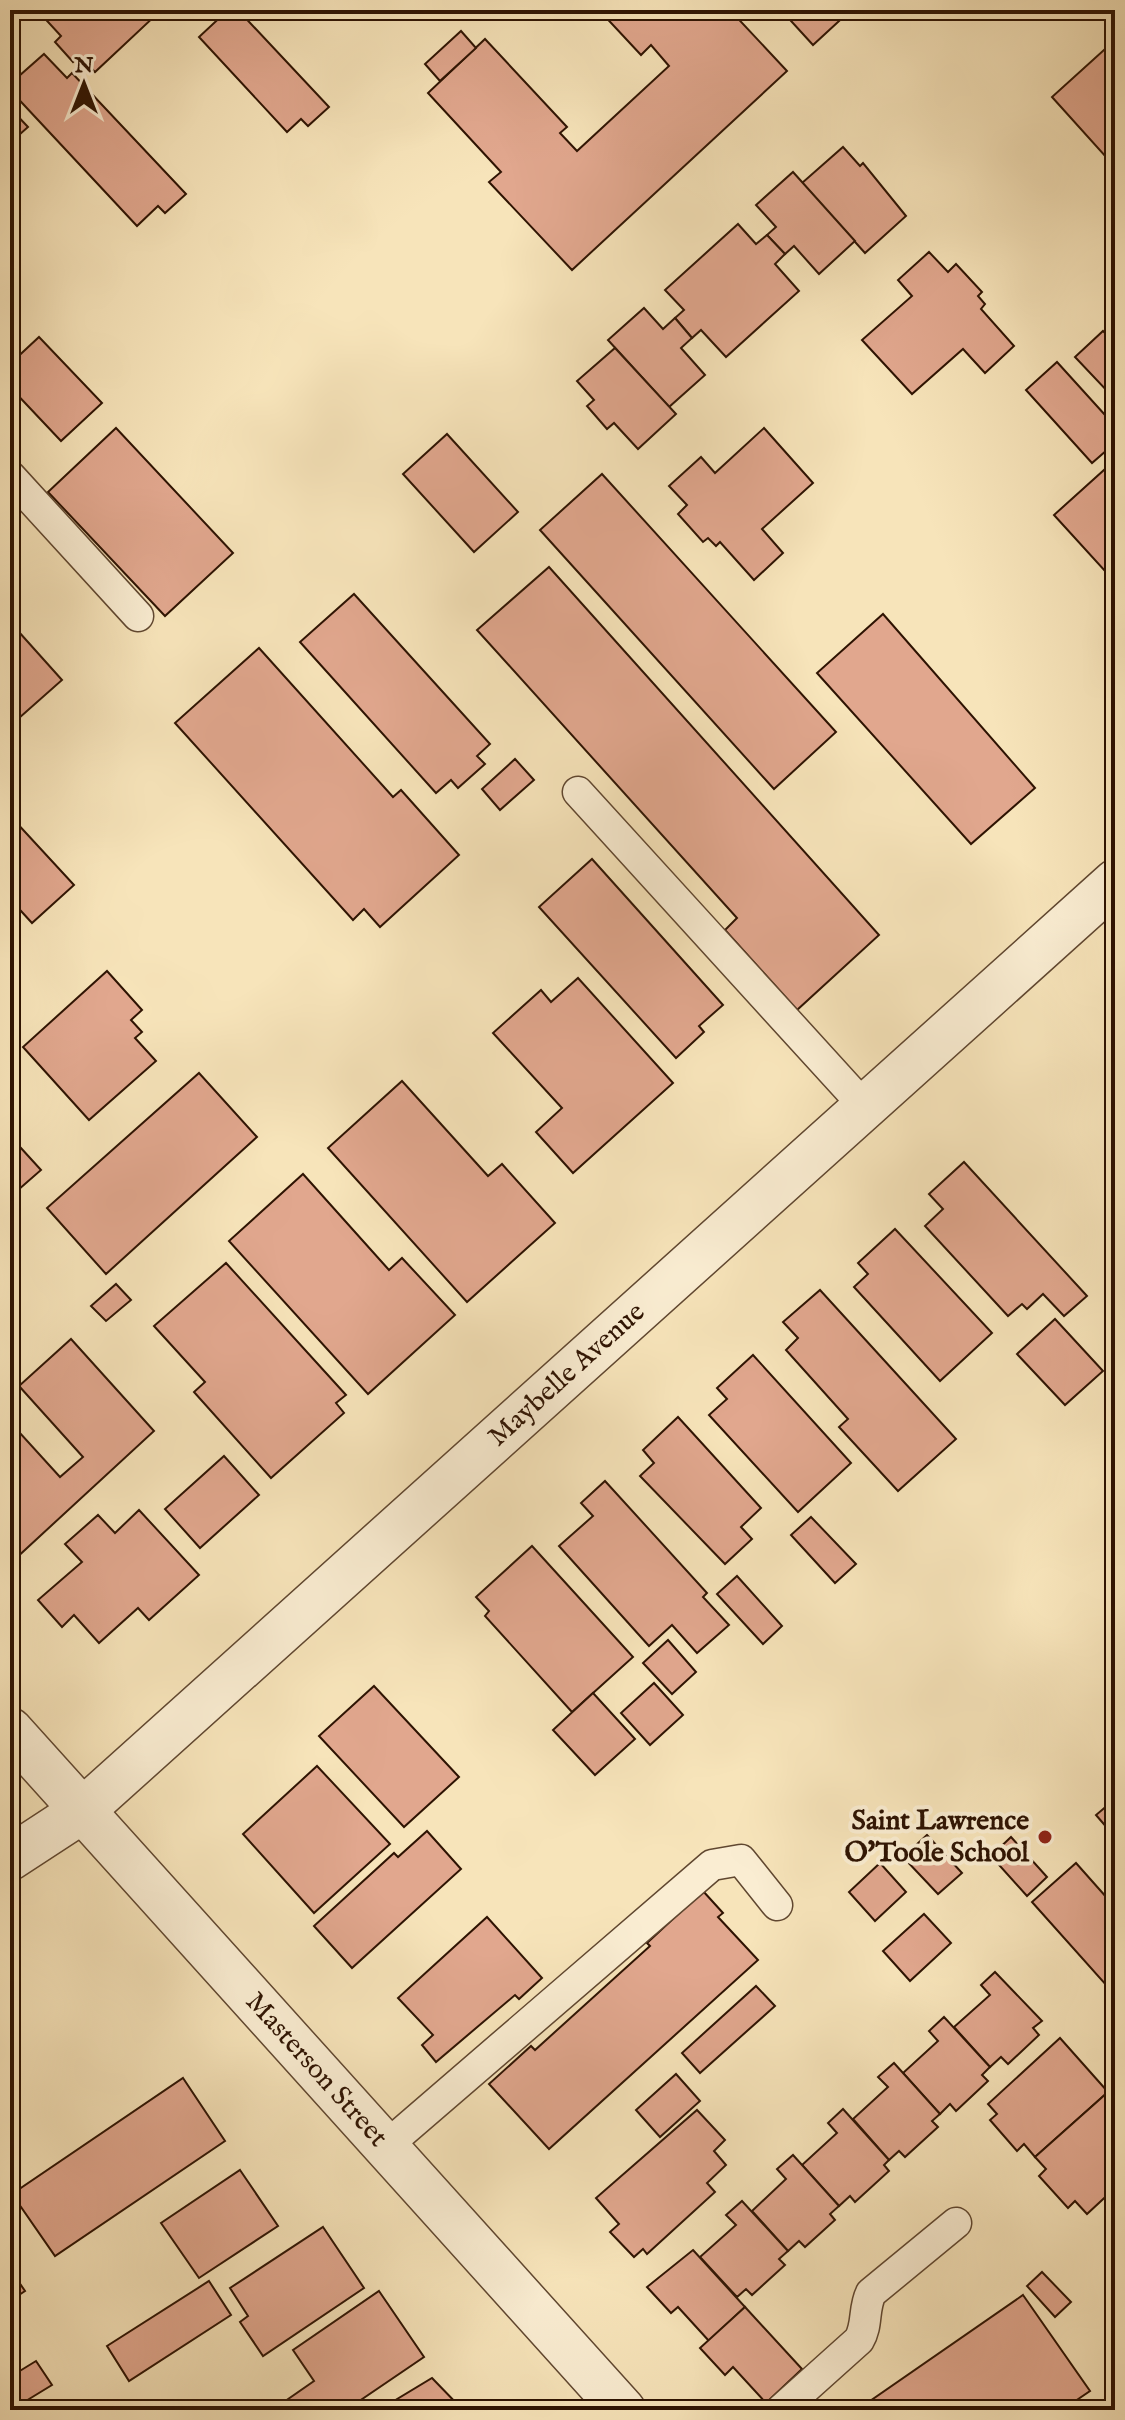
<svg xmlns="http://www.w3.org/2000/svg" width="1125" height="2420" font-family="'IM FELL English',serif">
  <rect width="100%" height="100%" fill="#f7e4ba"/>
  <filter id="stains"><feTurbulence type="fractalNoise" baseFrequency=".0025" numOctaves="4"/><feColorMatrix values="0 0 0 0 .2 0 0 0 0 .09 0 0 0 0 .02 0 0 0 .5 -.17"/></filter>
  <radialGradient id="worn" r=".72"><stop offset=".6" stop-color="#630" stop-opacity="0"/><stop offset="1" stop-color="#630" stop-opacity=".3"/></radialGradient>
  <g fill="#e1a78e" stroke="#2e1302" stroke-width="2">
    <path d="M37 10H154L157 14 95 72 79 56 73 62 55 42 61 36Z"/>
    <path d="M228 10H238L329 107 308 126 301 119 287 132 199 37Z"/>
    <path d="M599 10H730L787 71 572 270 489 182 501 172 428 93 485 39 567 127 560 133 577 151 669 66 651 45 641 55Z"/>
    <path d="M781 10H851L813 45Z"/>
    <path d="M461 31 476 48 440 81 425 64Z"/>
    <path d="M1115 40V167L1052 97Z"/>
    <path d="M44 54 67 78 72 73 186 194 165 213 158 206 137 226 10 90V84Z"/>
    <path d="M10 108 28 127 10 143Z"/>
    <path d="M843 147 860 166 863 163 906 216 865 253 802 183Z"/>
    <path d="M793 172 855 241 819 274 794 246 785 254 767 235 776 227 756 205Z"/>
    <path d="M738 224 756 244 767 235 785 254 775 264 799 291 726 357 701 330 692 338 675 318 684 310 665 290Z"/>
    <path d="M929 252 948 272 956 264 982 292 978 296 985 304 981 309 1014 346 985 373 963 349 912 394 862 340 912 296 898 280Z"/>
    <path d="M644 308 663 329 675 318 692 338 681 348 705 375 669 407 608 340Z"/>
    <path d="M1103 331 1115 343V388L1109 393 1075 357Z"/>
    <path d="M39 337 102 403 61 441 10 387V364Z"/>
    <path d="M615 348 676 414 638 449 614 423 607 429 587 406 594 400 577 381Z"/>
    <path d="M1057 362 1115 426V443L1092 463 1026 390Z"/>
    <path d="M116 428 233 553 165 616 48 492Z"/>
    <path d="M764 428 813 483 762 529 783 553 754 580 720 542 716 546 708 538 703 542 678 514 687 505 669 486 701 457 715 473Z"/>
    <path d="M447 434 518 512 474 552 403 474Z"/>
    <path d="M1104 470 1115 482V582L1054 515Z"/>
    <path d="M602 474 836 732 774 789 540 530Z"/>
    <path d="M549 567 879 935 797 1010 725 930 737 918 477 630Z"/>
    <path d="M354 594 490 744 477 756 485 764 458 788 451 780 436 793 300 642Z"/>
    <path d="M883 614 1035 788 971 844 817 673Z"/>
    <path d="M10 622 62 680 10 726Z"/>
    <path d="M259 648 393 797 401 790 459 855 380 927 364 909 353 920 175 723Z"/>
    <path d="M515 759 534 780 500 810 482 789Z"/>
    <path d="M14 820 74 885 32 923 10 899V824Z"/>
    <path d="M592 859 723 1005 699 1026 704 1032 676 1058 539 907Z"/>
    <path d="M107 971 142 1010 131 1020 142 1032 135 1038 156 1061 89 1120 23 1047Z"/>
    <path d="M578 978 673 1083 573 1173 536 1132 562 1108 493 1033 541 990 551 1002Z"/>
    <path d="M199 1073 257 1137 106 1274 47 1208Z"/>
    <path d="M402 1081 488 1176 502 1164 555 1223 467 1302 328 1148Z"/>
    <path d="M10 1136 41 1170 10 1197Z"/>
    <path d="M964 1162 1087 1296 1064 1316 1043 1294 1027 1309 1022 1304 1008 1316 925 1226 943 1209 929 1194Z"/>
    <path d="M303 1174 389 1270 402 1258 455 1315 368 1394 229 1241Z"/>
    <path d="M895 1229 992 1333 940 1381 854 1287 868 1274 858 1263Z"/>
    <path d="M226 1263 346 1395 336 1403 344 1413 271 1478 194 1392 205 1382 154 1326Z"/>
    <path d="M116 1284 131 1300 106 1321 91 1306Z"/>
    <path d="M820 1290 956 1439 898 1491 839 1427 848 1419 786 1350 798 1338 783 1322Z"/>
    <path d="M1055 1319 1103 1371 1065 1405 1017 1354Z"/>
    <path d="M71 1339 154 1431 14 1560 10 1556V1422L60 1477 83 1457 19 1386Z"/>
    <path d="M753 1355 851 1463 798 1512 709 1415 727 1399 717 1388Z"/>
    <path d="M678 1417 761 1508 741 1527 752 1539 725 1564 640 1476 654 1463 643 1450Z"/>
    <path d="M224 1456 259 1495 200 1548 165 1509Z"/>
    <path d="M605 1481 707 1593 703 1597 729 1625 697 1653 672 1625 649 1646 559 1546 593 1516 581 1503Z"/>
    <path d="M139 1510 199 1575 149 1620 138 1608 99 1643 74 1615 62 1627 38 1600 82 1562 65 1544 98 1515 115 1533Z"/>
    <path d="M811 1517 856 1564 835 1583 791 1535Z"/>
    <path d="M532 1546 633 1657 572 1712 485 1616 489 1611 476 1597Z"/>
    <path d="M737 1576 782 1626 763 1644 717 1594Z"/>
    <path d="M668 1640 696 1672 672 1694 643 1663Z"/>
    <path d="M654 1683 683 1715 650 1745 621 1713Z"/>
    <path d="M374 1686 459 1777 404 1827 319 1736Z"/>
    <path d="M593 1693 635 1739 595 1775 553 1730Z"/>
    <path d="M317 1766 390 1844 314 1913 243 1834Z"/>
    <path d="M1115 1799V1837L1096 1815Z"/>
    <path d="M427 1831 461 1869 352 1968 314 1926 394 1853 398 1857Z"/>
    <path d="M927 1835 962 1873 938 1894 903 1857Z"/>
    <path d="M1011 1837 1047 1877 1027 1896 991 1856Z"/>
    <path d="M880 1863 906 1892 875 1921 849 1892Z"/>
    <path d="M1076 1863 1115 1907V1995L1032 1902Z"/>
    <path d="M703 1891 723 1913 718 1917 758 1960 549 2149 489 2084 531 2046 535 2050 650 1946 647 1943Z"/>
    <path d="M924 1914 951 1943 910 1981 883 1951Z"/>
    <path d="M487 1917 542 1978 519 1999 515 1995 436 2062 422 2045 433 2035 398 1998Z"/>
    <path d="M995 1972 1042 2021 1033 2028 1039 2035 1008 2064 1001 2057 990 2067 954 2027 990 1995 981 1985Z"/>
    <path d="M756 1986 775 2006 700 2073 682 2053Z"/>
    <path d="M944 2017 990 2067 982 2075 988 2081 956 2111 950 2104 940 2114 903 2073 938 2041 929 2031Z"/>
    <path d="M1060 2038 1108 2092 1035 2157 1024 2144 1017 2151 990 2120 997 2114 988 2104Z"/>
    <path d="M894 2063 940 2114 932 2121 938 2127 905 2157 899 2151 889 2160 853 2119 888 2087 878 2077Z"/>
    <path d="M676 2074 700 2101 660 2137 636 2110Z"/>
    <path d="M183 2078 225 2141 55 2256 12 2194Z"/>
    <path d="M1108 2092 1115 2100V2188L1087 2214 1075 2201 1068 2208 1039 2176 1046 2169 1035 2157Z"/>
    <path d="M843 2109 889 2160 884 2165 889 2171 855 2202 850 2196 839 2206 802 2165 837 2133 828 2123Z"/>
    <path d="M697 2110 725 2140 714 2151 726 2165 707 2183 715 2192 647 2254 643 2249 634 2257 610 2232 619 2224 596 2198Z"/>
    <path d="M793 2155 839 2206 830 2214 835 2220 805 2247 799 2241 788 2251 752 2211 786 2179 777 2169Z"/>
    <path d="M240 2170 278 2226 199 2278 161 2223Z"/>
    <path d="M742 2201 788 2251 779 2259 785 2265 752 2295 746 2289 737 2297 700 2257 736 2225 726 2215Z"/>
    <path d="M323 2227 364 2288 263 2356 240 2322 248 2316 230 2288Z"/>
    <path d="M693 2250 745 2307 709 2341 678 2307 671 2313 647 2287Z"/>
    <path d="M10 2269 25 2291 10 2301Z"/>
    <path d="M1042 2272 1071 2302 1055 2317 1027 2286Z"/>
    <path d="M209 2281 231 2315 129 2381 107 2346Z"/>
    <path d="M379 2291 424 2357 346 2410H285L281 2404 314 2381 293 2350Z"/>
    <path d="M1023 2295 1090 2391 1062 2410H857Z"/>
    <path d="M745 2307 802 2369 766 2403 733 2367 725 2375 700 2348Z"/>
    <path d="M36 2361 52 2385 16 2407 10 2398V2377Z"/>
    <path d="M432 2378 463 2410H379Z"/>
  </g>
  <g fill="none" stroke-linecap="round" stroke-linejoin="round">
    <g stroke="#604730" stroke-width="33">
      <g id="service">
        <path d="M10 476 138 616"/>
        <path d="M578 792 865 1107"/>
        <path d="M385 2147 712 1865 741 1860 777 1905"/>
        <path d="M781 2410 859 2340C868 2325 863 2309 871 2293L956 2223"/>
      </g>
    </g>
    <g stroke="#604730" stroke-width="47">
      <g id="minor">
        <path d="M10 1730 623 2410"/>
        <path d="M10 1858 82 1811 1115 882"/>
      </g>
    </g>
    <use href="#service" stroke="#faedd2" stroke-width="30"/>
    <use href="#minor" stroke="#faedd2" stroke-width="44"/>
  </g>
  <circle fill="#8f2418" stroke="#faedd2" stroke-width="3" cx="1045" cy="1837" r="8"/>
  <g text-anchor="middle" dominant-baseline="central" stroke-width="8" stroke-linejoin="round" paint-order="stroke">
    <g font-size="28" fill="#2e1302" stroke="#faedd2">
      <text transform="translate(567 1375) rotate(-42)">Maybelle Avenue</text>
      <text transform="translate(316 2070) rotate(48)">Masterson Street</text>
    </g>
    <g font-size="28" font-weight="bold" fill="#2e1302" stroke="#faedd2" text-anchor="end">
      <text x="1029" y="1821">Saint Lawrence<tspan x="1029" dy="32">O'Toole School</tspan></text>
    </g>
  </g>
  <rect width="1125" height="2420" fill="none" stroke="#f7e4ba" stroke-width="40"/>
  <rect x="12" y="12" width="1101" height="2396" fill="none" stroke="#2e1302" stroke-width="4"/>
  <rect x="20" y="20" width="1085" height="2380" fill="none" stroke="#2e1302" stroke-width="2"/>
  <g transform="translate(84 84)" stroke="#faedd2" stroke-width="6" paint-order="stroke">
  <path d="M0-6L14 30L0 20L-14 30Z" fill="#2e1302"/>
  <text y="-12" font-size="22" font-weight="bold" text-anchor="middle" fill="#2e1302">N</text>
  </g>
  <rect width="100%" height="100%" filter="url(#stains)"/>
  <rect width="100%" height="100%" fill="url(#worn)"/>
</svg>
